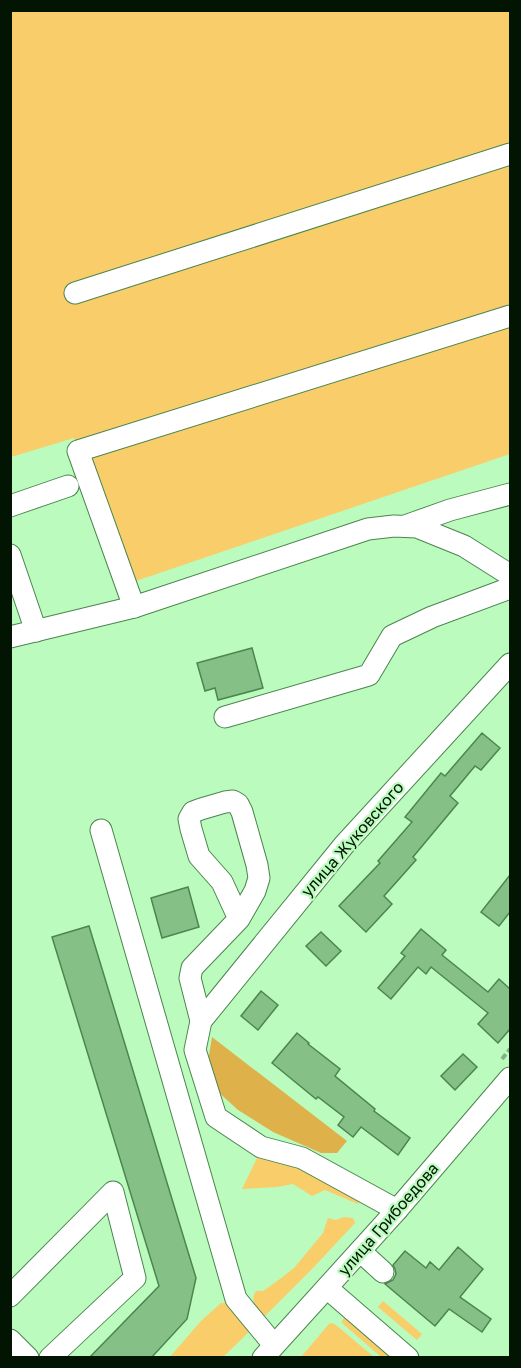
<svg xmlns="http://www.w3.org/2000/svg" width="521" height="1368" font-family="'Golos Text',sans-serif">
  <rect width="100%" height="100%" fill="#bcfbbe"/>
  <g fill="#f9cd6a">
    <path d="M11 11H510V454L127 584 74 438 11 457Z"/>
    <path d="M259 1154 280 1155 364 1197 358 1204 325 1190 312 1196 293 1184 277 1187 242 1189Z"/>
    <path d="M344 1217 353 1218 355 1223 313 1268 265 1316C257 1309 249 1301 256 1291H263L276 1282 294 1268 323 1233 328 1218 336 1220Z"/>
    <path d="M383 1301 422 1334 417 1340 378 1307Z"/>
    <path d="M221 1303H230L251 1330 223 1357 169 1358 201 1321Z"/>
    <path d="M345 1317 391 1357H381L342 1323V1321Z"/>
    <path d="M332 1323 336 1325 374 1357H301L329 1324Z"/>
  </g>
  <path fill="#deb14a" d="M212 1037 347 1141 337 1153H321L273 1132 238 1110 216 1090 207 1067Z"/>
  <g fill="#85c187" stroke="#4b864f" stroke-width="1.5">
    <path d="M252 648 263 688 218 700 215 688 205 691 197 663Z"/>
    <path d="M482 733 500 748 481 770 475 766 450 796 458 803 413 857 416 860 384 896 392 904 366 932 339 906 380 863 378 861 412 822 405 817 441 773 445 776Z"/>
    <path d="M510 875V912L499 926 481 912Z"/>
    <path d="M188 887 199 927 162 938 151 898Z"/>
    <path d="M89 926 196 1278 187 1319 151 1358H89L159 1286 52 937Z"/>
    <path d="M421 929 446 950 442 955 488 992 499 979 510 989V1029L498 1043 478 1024 488 1013 431 967 426 974 418 967 391 999 378 988 405 956 401 953Z"/>
    <path d="M321 932 341 951 326 966 306 946Z"/>
    <path d="M261 991 278 1005 258 1030 241 1016Z"/>
    <path d="M297 1033 309 1043 308 1044 340 1069 335 1076 375 1109 374 1111 410 1138 398 1155 361 1127 353 1137 338 1125 344 1117 318 1097 316 1099 272 1063Z"/>
    <path d="M463 1054 477 1067 455 1090 441 1076Z"/>
    <path d="M458 1247 483 1269 460 1297 491 1319 482 1332 449 1309 435 1326 385 1284 393 1280 396 1274 395 1269 393 1265 405 1251 426 1268 430 1262 439 1270Z"/>
  </g>
  <g fill="none" stroke-linecap="round" stroke-linejoin="round">
    <g stroke="#4a854e" stroke-width="23">
      <g id="minor">
        <path d="M75 293 510 154"/>
        <path d="M10 506 68 486"/>
        <path d="M405 526 450 510 510 494"/>
        <path d="M10 555 36 631"/>
        <path d="M134 607 78 451 510 316"/>
        <path d="M10 637 134 607 368 529 394 526 417 527 464 546 510 575"/>
        <path d="M225 717 369 675 392 636 432 617 510 588"/>
        <path d="M101 830 236 1299 274 1345"/>
        <path d="M201 1021 190 978 192 968 239 919 255 891 259 878 257 865 242 812 238 804 233 801 225 802 201 809 193 812 189 819 191 829 199 856 222 882 239 919"/>
        <path d="M397 1210 302 1158 261 1147 216 1117 195 1050 201 1021 344 845 510 664"/>
        <path d="M360 1251 383 1272"/>
        <path d="M327 1288 408 1358"/>
        <path d="M10 1296 113 1192 135 1278 50 1358"/>
        <path d="M10 1340 28 1358"/>
        <path d="M263 1358 397 1210 510 1078"/>
      </g>
    </g>
    <path stroke="#81b383" stroke-width="4" stroke-dasharray="6 3" stroke-linecap="butt" d="M502 1059 510 1049"/>
    <use href="#minor" stroke="#fff" stroke-width="21"/>
  </g>
  <g text-anchor="middle" dominant-baseline="central" stroke-width="4.5" stroke-linejoin="round" paint-order="stroke">
    <g font-size="16" fill="#011502" stroke="#bcfbbe">
      <text transform="translate(352 839) rotate(-49)">улица Жуковского</text>
      <text transform="translate(388 1219) rotate(-49)">улица Грибоедова</text>
    </g>
  </g>
  <rect width="521" height="1368" fill="none" stroke="#011502" stroke-width="24"/>
</svg>
